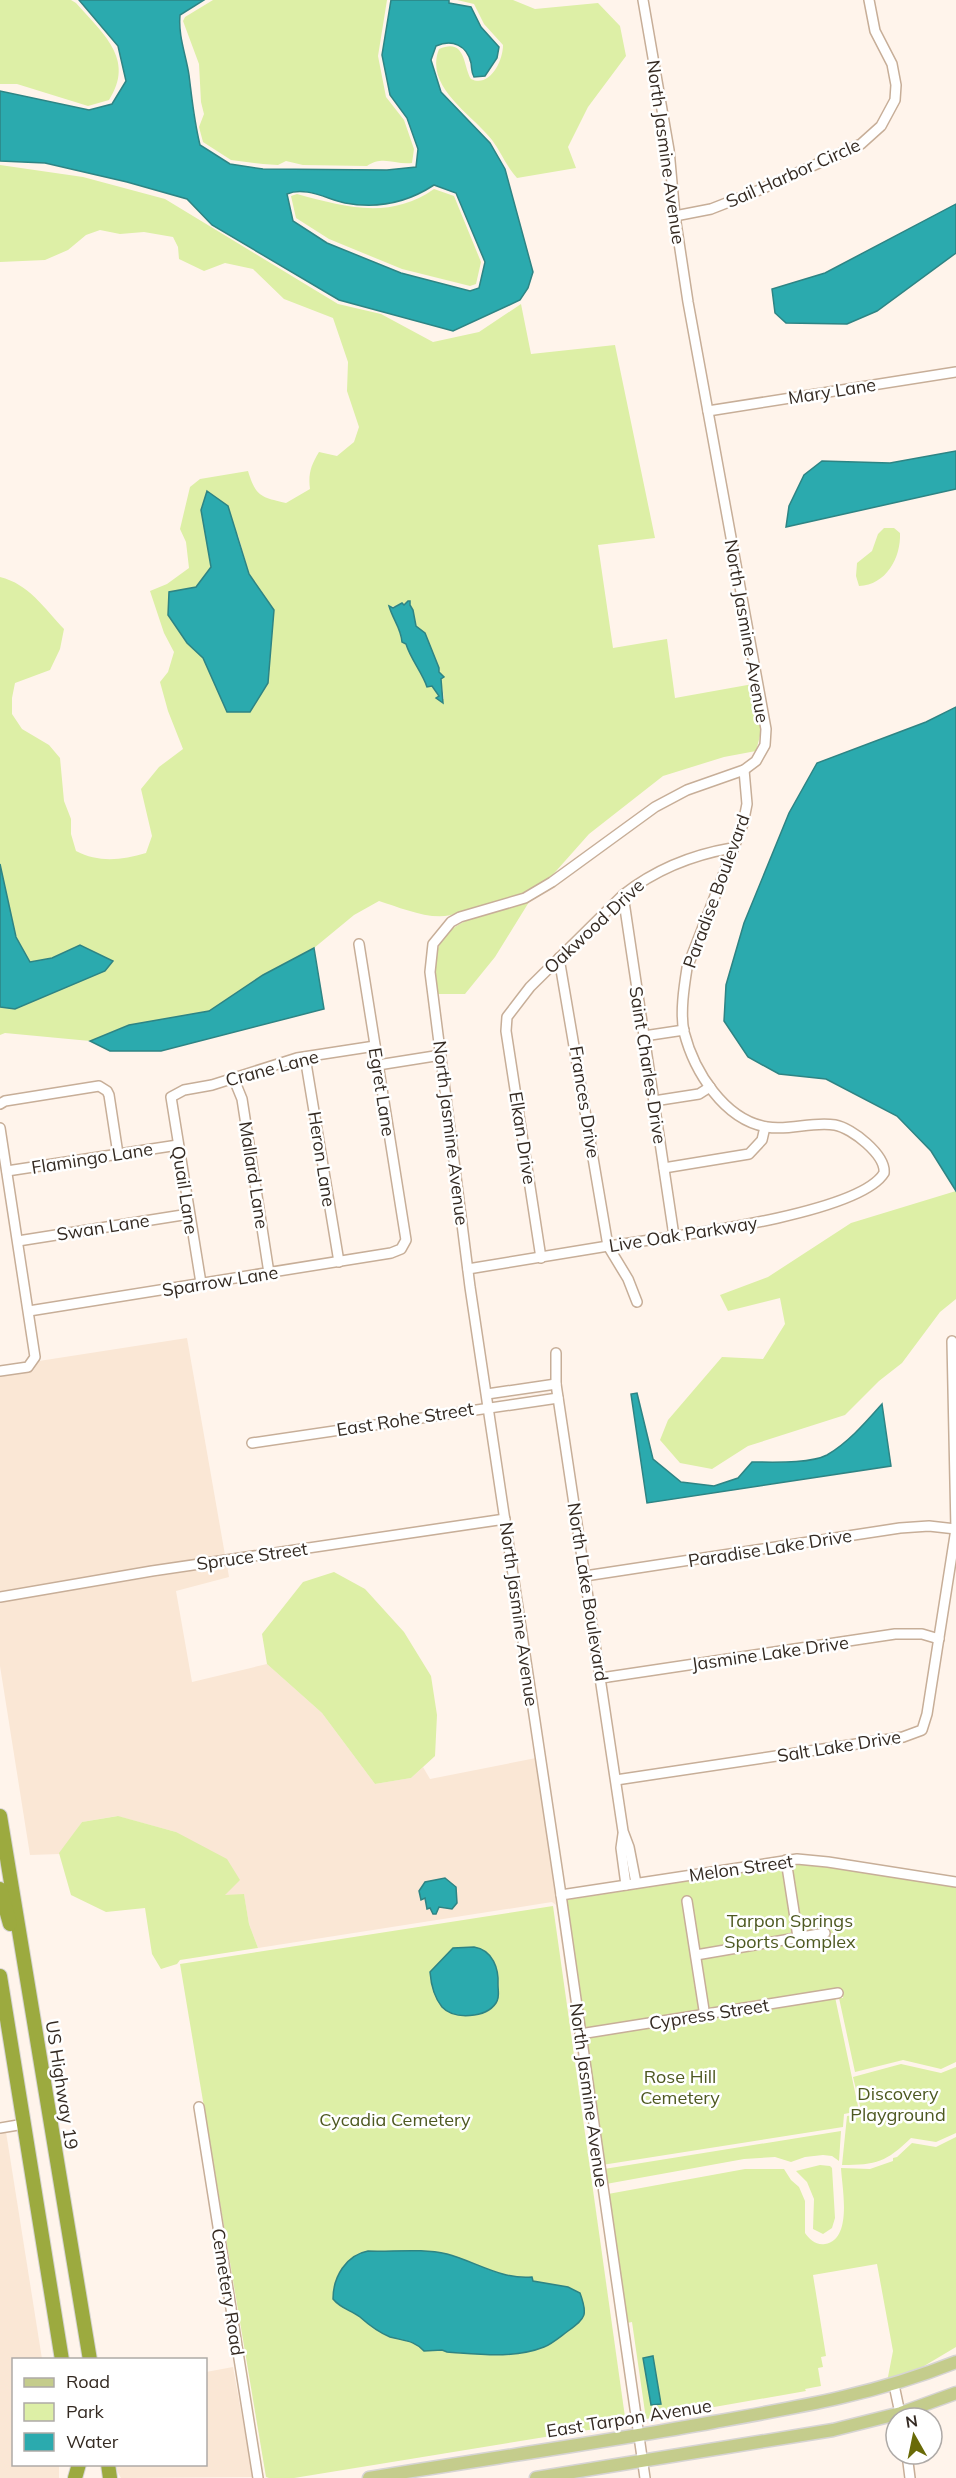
<svg xmlns="http://www.w3.org/2000/svg" width="956" height="2478" font-family="Mulish,sans-serif">
  <rect width="100%" height="100%" fill="#fff4eb"/>
  <g fill="#fae7d5">
    <path d="M187 1338 225 1555 0 1592V1376L33 1371 39 1361Z"/>
    <path d="M227 1565 229 1577 176 1591 192 1682 267 1664 322 1713 375 1784 411 1778 423 1767 430 1779 536 1758 604 2238 556 1905 552 1902 258 1948 249 1924 244 1895 224 1896 176 1832 117 1816 82 1822 60 1854 30 1855 0 1666V1602Z"/>
    <path d="M6 2132 42 2359 14 2360V2464L59 2465V2478H0V2133Z"/>
    <path d="M233 2367 253 2477 121 2478 114 2465 206 2464V2372Z"/>
  </g>
  <g fill="#ddefa6" fill-rule="evenodd">
    <path d="M0 0H71L76 3C102 33 136 59 109 100L88 106 17 84H0Z"/>
    <path d="M213 0H387L378 56 386 97 404 120 414 149 412 163C395 165 383 155 367 166L303 165 286 161 278 165 263 164 231 160 203 142 199 127 204 114 201 102 199 64 183 21 185 17Z"/>
    <path d="M457 0H513L535 9 598 3 620 26 626 56 588 107 568 147 576 168 517 178C506 166 501 152 492 140 472 114 424 87 439 49 466 37 463 66 471 79 489 88 503 62 503 45L484 24 474 4Z"/>
    <path d="M0 165 83 177 165 199 338 304 381 314 433 342 479 332 521 304 531 354 615 345 655 538 598 545 613 648 667 639 675 698 753 684 761 732 756 751 724 757 663 776 589 834 549 879 523 894 505 900 459 912C437 924 402 908 379 901L354 915 314 948 263 975 209 1011 129 1025 90 1041 5 1033 0 1035V1007L15 1009 80 945 52 958 30 962 16 937 0 864V577C29 584 44 608 64 629L60 649 50 670 15 683 12 698V714L22 729 49 745 60 758 64 801 71 819V834L76 851C99 863 122 860 146 853L152 836 141 789 159 767 183 749 168 711 160 682 168 672 174 652 164 633 150 591 167 584 189 568 186 542 180 529 190 487 200 479 248 471C256 497 261 497 286 503L310 489C308 474 311 465 319 452L337 456 354 442 359 427 347 391 348 362 333 318 284 299 253 269 225 263 204 271 179 259 178 247 173 237 144 232 120 234 100 230 86 235 68 250 45 260 0 262ZM201 510 238 535 249 574 274 610 268 682 250 712H227L203 658 187 643 169 592 196 587 211 567ZM406 604 410 605 413 610 416 626 425 636 439 667 444 699 436 698 439 696 432 686 427 687C422 672 411 660 406 644L402 642C401 628 393 621 390 607Z"/>
    <path d="M434 189 454 196 481 262 476 284 470 286 402 269 329 239 296 218 291 196 297 194C345 207 390 220 434 189Z"/>
    <path d="M884 528H894L900 533C901 558 886 585 859 586L856 576 857 563 872 551 878 534Z"/>
    <path d="M529 902 495 957 465 994H437C437 983 435 972 436 961 438 915 495 915 529 902Z"/>
    <path d="M956 1191V1299L940 1312 902 1363 879 1381 845 1415 748 1446 712 1469 680 1463 660 1440 668 1420 722 1357 763 1359 785 1324 780 1298 728 1311 720 1295 768 1277 851 1223Z"/>
    <path d="M334 1572 365 1589 404 1632 431 1676 437 1715 435 1756 411 1778 375 1784 322 1713 267 1664 262 1634 303 1582Z"/>
    <path d="M118 1816 176 1832 227 1859 240 1880 225 1895 244 1894 249 1924 258 1948 180 1960 177 1964 161 1969 152 1954 145 1908 106 1912 71 1895 59 1853 82 1822Z"/>
    <path d="M797 1864 821 1866 956 1887V2062L941 2069 903 2060 855 2072 839 1998H843L841 1988 584 2029 566 1900Z"/>
    <path d="M553 1906 625 2417 619 2425 294 2478H269L266 2477 180 1964Z"/>
    <path d="M835 1997 859 2111 844 2114 843 2127 602 2165 585 2034Z"/>
    <path d="M901 2064 941 2073 956 2067V2133L936 2142 911 2138C886 2162 877 2165 842 2165L847 2116 862 2114 853 2077Z"/>
    <path d="M841 2131 839 2161 832 2156 823 2155 805 2157 791 2162 775 2157 744 2159 606 2184 604 2169Z"/>
    <path d="M956 2137V2347L909 2375 887 2382 893 2351 877 2264 813 2275 826 2356 821 2357 823 2367 818 2368 821 2386 805 2389 806 2391 646 2419 632 2322 627 2323 608 2194 745 2169H784L791 2180 799 2187 805 2201V2233C809 2239 817 2246 825 2244 853 2239 842 2188 841 2168L870 2169 893 2161V2158L897 2157 912 2143 936 2147Z"/>
    <path d="M820 2165 830 2166 832 2168 835 2218 832 2228 823 2234 813 2229 814 2199 807 2182 796 2171Z"/>
  </g>
  <g fill="#2baaae" stroke="#2e8484" stroke-width="1.5" fill-rule="evenodd">
    <path d="M79 0H204L180 15C178 36 186 55 189 75 192 99 194 121 200 145L230 164 263 169 387 170 416 167 418 149 407 118 390 95 382 55 391 0H449V3L471 7 481 27 499 47 497 58 485 76 474 77C471 71 472 69 471 63 467 45 452 39 436 46L431 60 441 92 490 143 505 169 533 272 528 288 520 300 453 331 339 300 212 225 187 199 127 182 45 163 0 161V91L89 110 112 104 126 81 118 46ZM434 185 456 193 485 262 479 288 470 291 401 273 327 243 293 221 287 194C305 186 327 199 345 203 377 209 408 202 434 185Z"/>
    <path d="M956 204V253L877 311 847 324 786 323 775 313 772 289 825 273Z"/>
    <path d="M956 451V489L786 527 789 506 804 475 822 461 890 463Z"/>
    <path d="M207 491 228 506 249 574 274 610 268 683 250 712H227L203 658 187 643 168 615 169 592 196 587 211 567 201 510Z"/>
    <path d="M408 601H410V605L413 610 416 626 425 633 439 668V672L444 677 441 679 443 703 436 698 439 696 432 686 427 687C422 672 411 660 406 644L402 642C401 628 393 620 389 606L393 608 402 603 404 605Z"/>
    <path d="M956 707V1191L931 1151 897 1116 826 1079 779 1074 748 1057 724 1021 726 985 744 923 789 813 817 763 926 722Z"/>
    <path d="M0 864 16 937 30 962 52 958 80 945 113 961 105 971 15 1009 0 1007Z"/>
    <path d="M314 948 324 1009 161 1051H110L90 1041 129 1025 209 1011 263 975Z"/>
    <path d="M637 1393 653 1459 681 1482 714 1486 738 1478 752 1462C771 1462 810 1464 827 1455 848 1443 866 1422 882 1404L891 1466 647 1503 631 1394Z"/>
    <path d="M445 1878 456 1887 457 1903 452 1909 439 1907 436 1914H433L430 1908 427 1909 425 1898 421 1900 419 1891 425 1882Z"/>
    <path d="M474 1947C493 1950 499 1969 498 1985 498 1992 500 1997 496 2003 486 2018 454 2020 442 2007 434 1997 431 1985 430 1972L453 1948Z"/>
    <path d="M368 2251C394 2252 421 2248 447 2254 474 2261 502 2280 532 2277L533 2281 568 2287 580 2293C588 2315 586 2318 568 2331 561 2336 552 2344 544 2347 514 2359 478 2354 447 2352L442 2350 424 2351C414 2340 404 2341 390 2337 378 2332 370 2326 360 2317 351 2310 341 2309 333 2299 333 2277 346 2255 368 2251Z"/>
    <path d="M653 2356 661 2404 651 2405 643 2358Z"/>
  </g>
  <g fill="none" stroke-linecap="round" stroke-linejoin="round">
    <g stroke="#c7ae98" stroke-width="12">
      <g id="minor">
        <path d="M643 0 669 150 675 216 688 302 766 729 765 745 756 761 744 770 687 790 655 807 552 882 525 898 460 917 451 922 433 944 430 972 470 1287 561 1895 645 2478"/>
        <path d="M675 216 711 209 757 191 861 144 881 126 895 100 896 85 892 64 875 31 869 0"/>
        <path d="M708 411 956 372"/>
        <path d="M623 895 674 1236"/>
        <path d="M559 958 608 1246 628 1279 637 1302"/>
        <path d="M644 1036 684 1030"/>
        <path d="M305 1057 339 1262"/>
        <path d="M378 1065 441 1055"/>
        <path d="M233 1077 242 1099 269 1273"/>
        <path d="M654 1101 699 1094 710 1087"/>
        <path d="M0 1104 5 1101 99 1086 107 1091 109 1095 118 1154"/>
        <path d="M0 1128 35 1357 28 1367 0 1371"/>
        <path d="M664 1168 749 1154 762 1140 765 1127"/>
        <path d="M7 1171 178 1145"/>
        <path d="M18 1241 189 1214"/>
        <path d="M541 1258 506 1031 507 1017 530 987 623 895C656 869 691 855 732 848"/>
        <path d="M468 1269C514 1261 561 1254 608 1246 660 1238 858 1216 884 1173 886 1155 852 1128 835 1125 812 1121 790 1131 767 1127 724 1120 694 1071 684 1032 680 1013 684 987 687 968L743 824 747 804 744 770"/>
        <path d="M201 1283 171 1097 184 1090 212 1085 297 1058 375 1046"/>
        <path d="M29 1311 391 1253 401 1249 406 1240 359 944"/>
        <path d="M556 1353V1384L623 1831 629 1847 636 1883"/>
        <path d="M487 1394 556 1384"/>
        <path d="M252 1443 558 1398"/>
        <path d="M585 1576 900 1528 929 1526 956 1529"/>
        <path d="M0 1597 152 1571 505 1519"/>
        <path d="M601 1678 895 1634H922L939 1639"/>
        <path d="M616 1780 903 1737 922 1730 927 1714 956 1529 952 1341"/>
        <path d="M623 1834 621 1848 626 1885"/>
        <path d="M786 1860 798 1937"/>
        <path d="M561 1895 797 1859 828 1862 956 1882"/>
        <path d="M687 1901 704 2010"/>
        <path d="M696 1955 825 1933"/>
        <path d="M580 2034 838 1993"/>
        <path d="M199 2107 258 2478"/>
        <path d="M0 2128 24 2124"/>
        <path d="M894 2385 901 2418"/>
        <path d="M907 2454 910 2478"/>
      </g>
    </g>
    <g stroke="#d6d4d3" stroke-width="15">
      <g id="major">
        <path d="M369 2478C484 2459 599 2443 714 2422 799 2407 876 2394 956 2362"/>
        <path d="M536 2478 833 2430 901 2413 956 2393"/>
      </g>
    </g>
    <g stroke="#d6d4d3" stroke-width="16">
      <g id="highway">
        <path d="M0 1816 90 2360"/>
        <path d="M0 1889 10 1924"/>
        <path d="M0 1976 62 2360"/>
        <path d="M108 2464 110 2478"/>
        <path d="M75 2478 79 2464"/>
      </g>
    </g>
    <use href="#minor" stroke="#fff" stroke-width="9"/>
    <use href="#major" stroke="#c4cc8c" stroke-width="12"/>
    <use href="#highway" stroke="#9caa3f" stroke-width="14"/>
  </g>
  <g text-anchor="middle" dominant-baseline="central" stroke-width="5" stroke-linejoin="round" paint-order="stroke">
    <g font-size="18" fill="#342a22" stroke="#fff">
      <text transform="translate(666 152) rotate(82)">North Jasmine Avenue</text>
      <text transform="translate(793 173) rotate(-24)">Sail Harbor Circle</text>
      <text transform="translate(832 391) rotate(-9)">Mary Lane</text>
      <text transform="translate(747 631) rotate(80)">North Jasmine Avenue</text>
      <text transform="translate(716 891) rotate(-70)">Paradise Boulevard</text>
      <text transform="translate(594 926) rotate(-43)">Oakwood Drive</text>
      <text transform="translate(648 1065) rotate(81)">Saint Charles Drive</text>
      <text transform="translate(272 1068) rotate(-15)">Crane Lane</text>
      <text transform="translate(382 1092) rotate(81)">Egret Lane</text>
      <text transform="translate(585 1102) rotate(81)">Frances Drive</text>
      <text transform="translate(451 1133) rotate(83)">North Jasmine Avenue</text>
      <text transform="translate(523 1138) rotate(81)">Elkan Drive</text>
      <text transform="translate(92 1158) rotate(-9)">Flamingo Lane</text>
      <text transform="translate(322 1159) rotate(81)">Heron Lane</text>
      <text transform="translate(254 1175) rotate(81)">Mallard Lane</text>
      <text transform="translate(185 1190) rotate(81)">Quail Lane</text>
      <text transform="translate(103 1227) rotate(-9)">Swan Lane</text>
      <text transform="translate(683 1234) rotate(-9)">Live Oak Parkway</text>
      <text transform="translate(220 1281) rotate(-9)">Sparrow Lane</text>
      <text transform="translate(405 1419) rotate(-9)">East Rohe Street</text>
      <text transform="translate(770 1548) rotate(-9)">Paradise Lake Drive</text>
      <text transform="translate(252 1556) rotate(-8)">Spruce Street</text>
      <text transform="translate(588 1592) rotate(81)">North Lake Boulevard</text>
      <text transform="translate(519 1614) rotate(82)">North Jasmine Avenue</text>
      <text transform="translate(770 1653) rotate(-8)">Jasmine Lake Drive</text>
      <text transform="translate(839 1746) rotate(-9)">Salt Lake Drive</text>
      <text transform="translate(741 1868) rotate(-8)">Melon Street</text>
      <text transform="translate(709 2014) rotate(-9)">Cypress Street</text>
      <text transform="translate(62 2085) rotate(81)">US Highway 19</text>
      <text transform="translate(589 2095) rotate(82)">North Jasmine Avenue</text>
      <text transform="translate(228 2292) rotate(81)">Cemetery Road</text>
      <text transform="translate(629 2418) rotate(-9)">East Tarpon Avenue</text>
    </g>
    <g font-size="18" fill="#4e5921" stroke="#fff">
      <text x="790" y="1920">Tarpon Springs<tspan x="790" dy="21">Sports Complex</tspan></text>
      <text x="680" y="2076">Rose Hill<tspan x="680" dy="21">Cemetery</tspan></text>
      <text x="898" y="2093">Discovery<tspan x="898" dy="21">Playground</tspan></text>
      <text x="395" y="2119">Cycadia Cemetery</text>
    </g>
  </g>
  <rect x="12" y="2358" width="195" height="108" fill="#ffffff" stroke="#aeaaa7" stroke-width="1.5"/>
  <rect x="24" y="2378" width="30" height="9" fill="#c4cc8c" stroke="#aeaaa7" stroke-width="1.5"/>
  <text x="66" y="2388" font-size="18" fill="#342a22">Road</text>
  <rect x="24" y="2403" width="30" height="18" fill="#ddefa6" stroke="#aeaaa7" stroke-width="1.5"/>
  <text x="66" y="2418" font-size="18" fill="#342a22">Park</text>
  <rect x="24" y="2433" width="30" height="18" fill="#2baaae" stroke="#aeaaa7" stroke-width="1.5"/>
  <text x="66" y="2448" font-size="18" fill="#342a22">Water</text>
  <g transform="translate(914 2436) rotate(351)"><circle r="28" fill="#ffffff" stroke="#aeaaa7" stroke-width="1.5"/>
  <path d="M0-4.5L10 22L0 15L-10 22Z" fill="#696a07"/>
  <text y="-9" font-size="16" font-weight="bold" text-anchor="middle" fill="#342a22">N</text>
  </g>
</svg>
